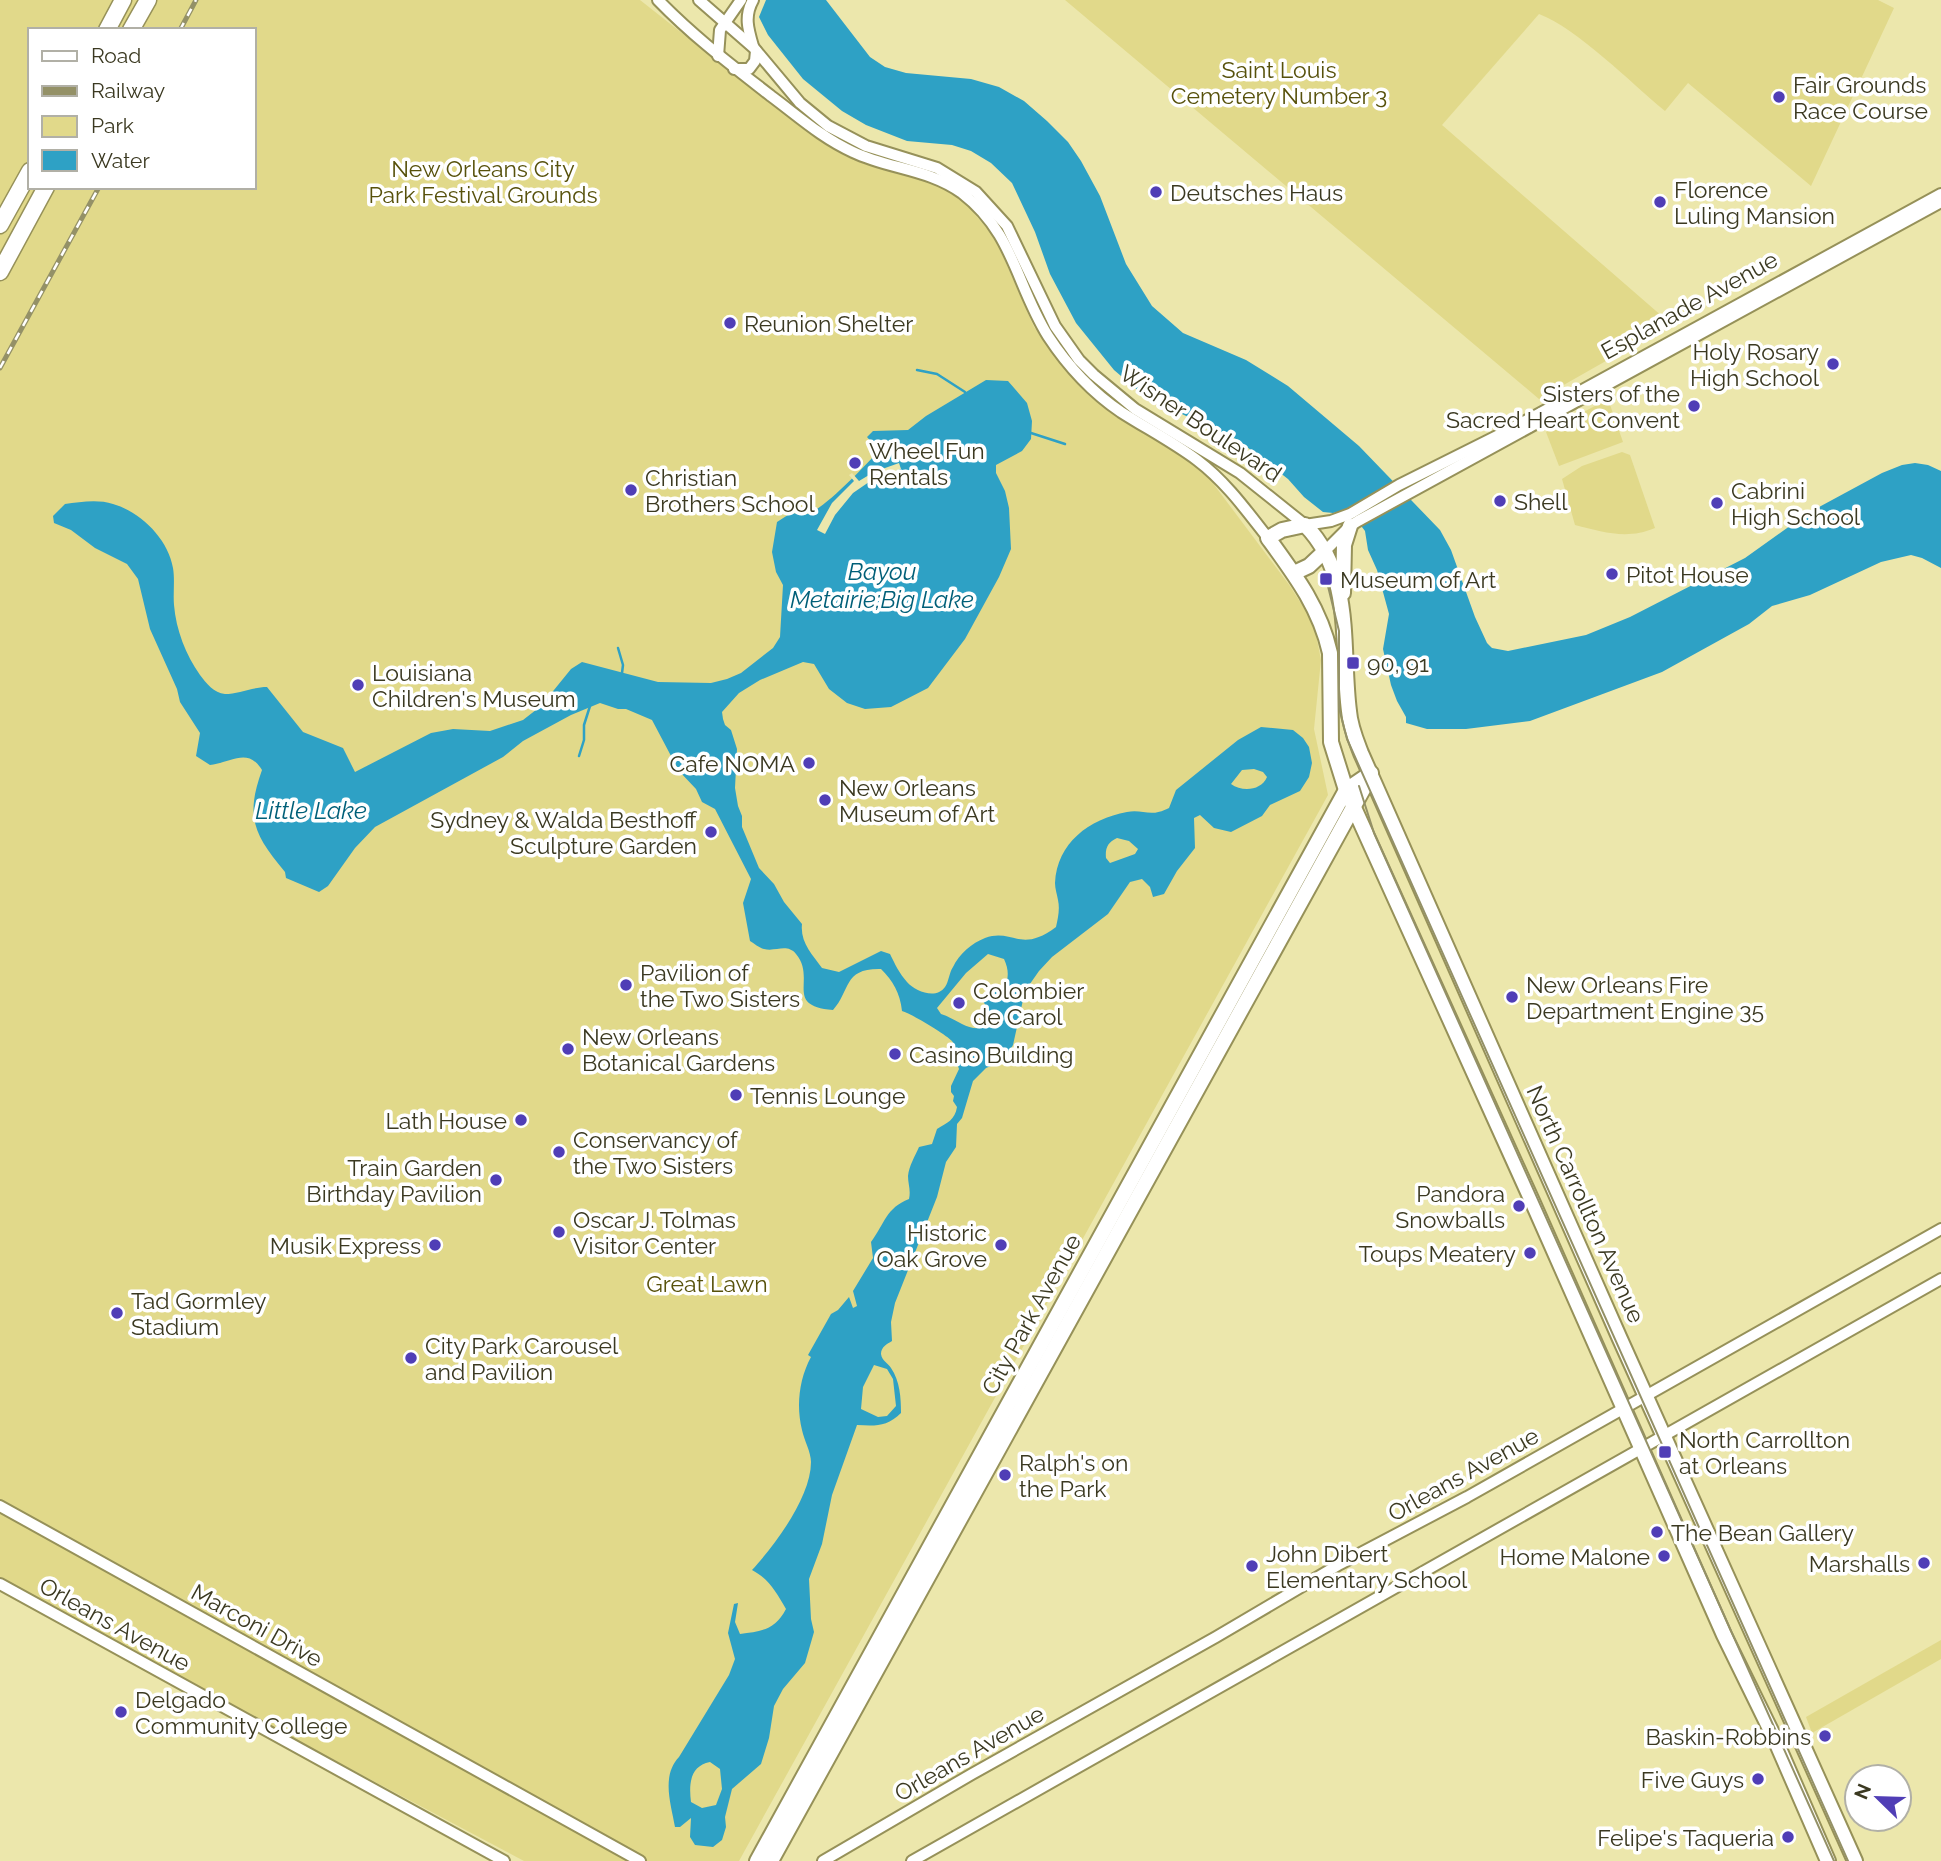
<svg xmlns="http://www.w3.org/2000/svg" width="1941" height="1861" font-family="Raleway,sans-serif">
  <rect width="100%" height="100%" fill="#ece7ac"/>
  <g fill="#e1d98a" fill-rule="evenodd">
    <path d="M0 0H640L806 131 853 157 939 185 967 205 995 238 1034 327 1062 363 1206 474 1290 586 1314 624 1321 660 1314 729 1328 795 739 1861H524L0 1583ZM30 30H254V187H30Z"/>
    <path d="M1065 0H1878L1894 8 1811 186 1688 83 1665 111C1631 83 1578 29 1539 14L1442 125 1671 324 1539 399Z"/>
    <path d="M1608 399 1623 442 1559 466 1546 432Z"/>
    <path d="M1622 452 1630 455 1655 528C1627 540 1603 532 1575 525L1562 479 1582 466Z"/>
    <path d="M1941 1640V1659L1812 1733 1806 1717Z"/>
  </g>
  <g fill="#2ea1c5" fill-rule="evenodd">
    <path d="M766 0H826L870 57 885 67 906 73 971 79 999 87 1024 101 1047 121 1068 142 1081 161 1100 196 1126 264 1152 306 1183 333 1246 360 1288 386 1359 446 1440 530 1451 550 1475 617 1487 643 1492 648 1508 651 1586 635 1630 617 1745 558 1808 513 1882 473 1902 465 1915 463 1928 465 1941 471V568L1922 558 1911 555 1881 562 1810 595 1772 606 1749 624 1662 672 1530 721 1466 729H1427L1406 723V717L1397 701 1391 685 1383 649 1389 614 1377 570 1368 550 1365 531 1349 510 1333 513 1323 512 1304 497 1288 479 1238 440 1184 415 1141 393 1114 370 1076 323 1050 274 1035 232 1012 183 991 163 971 151 952 145 907 141 866 125 842 111 803 79 768 35 759 17Z"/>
    <path d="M986 380 1008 381 1027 403 1032 421 1031 439 1022 451 996 465V473L1005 491 1009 508 1011 549 999 577 965 639 928 688 891 707 865 709 847 703 829 689 814 664 803 662 760 680 739 693 722 712 723 719 725 725 731 730 737 749 735 788 738 806 742 816V827L759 868 774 884 784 902 802 924C800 942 812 954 822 968L839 972 881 951 890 954C895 964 899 973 907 982 915 991 936 1000 945 987 949 981 949 973 953 967 959 954 972 943 985 938 1013 928 1020 954 1056 927 1058 918 1060 909 1058 900 1057 894 1055 889 1055 883 1057 843 1089 819 1127 812 1144 809 1150 818 1169 808L1176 790 1238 740 1261 727 1293 730 1303 738 1309 747 1312 763 1309 777 1300 791 1270 805 1262 816 1231 832 1214 828 1200 815 1194 818 1195 848 1177 871 1164 894 1153 897 1150 887 1142 879 1130 882 1108 914 1052 957 1039 971 1025 991 1013 1045 1003 1061 986 1068 973 1081 962 1118 957 1124 956 1147 946 1162 937 1197 895 1303 891 1322 892 1341C887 1344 881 1347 881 1354 882 1361 888 1363 891 1368 900 1381 901 1398 901 1413 887 1427 875 1426 857 1425L832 1495 822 1544 809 1579 811 1619 814 1632 805 1663 783 1689 774 1706 769 1738 761 1764 732 1789 725 1817 726 1827 722 1840 713 1847 695 1845 690 1837 691 1818 680 1827H675C671 1804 661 1776 679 1757L729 1675 735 1659 728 1633 734 1604 738 1603 735 1622 740 1634C762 1631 775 1630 786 1609 776 1592 769 1579 752 1570 775 1545 811 1497 811 1462 811 1452 804 1440 802 1430 796 1406 799 1379 811 1357L808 1355 831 1314 838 1310 849 1297 853 1308 857 1306 853 1291 873 1258 871 1242C885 1223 886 1208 909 1199 911 1190 908 1184 908 1176 909 1166 915 1156 919 1147L932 1144 937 1129C947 1123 955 1120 957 1107L953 1101 954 1096 951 1092V1086L959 1069C955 1060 958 1049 952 1041 945 1034 912 1014 902 1011 900 993 893 981 881 969 843 968 851 990 833 1010 783 1006 817 979 796 954 787 943 776 952 764 949 759 948 754 943 750 941L743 903 751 879 715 809 702 802 696 789 679 771 652 720 626 709H618L600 703 571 715 523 741 503 757 375 827 355 848 328 886 319 892 286 878 285 872C254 835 245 817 262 770 248 747 232 762 210 765L196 756 200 733 180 702 177 689 150 629 138 579 127 564 95 548 71 530 54 523 53 516 65 504C80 502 98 499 113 504 141 512 168 539 173 568 175 580 173 593 174 605 176 630 186 655 200 675 206 683 214 693 225 694 238 694 253 687 267 687L303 732 343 748 355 772 431 733 453 729 490 731 523 720 541 706 571 669 582 662 658 682 711 683 727 679 741 673 773 648 780 637 783 585 776 572 772 552 777 522 791 513C795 513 803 515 807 514 826 508 864 466 879 451L867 437 873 431 908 430 926 416ZM1254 769 1263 772 1267 777C1261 791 1242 792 1231 784L1242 770ZM1117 838 1129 841 1138 849 1135 854 1110 863 1106 858C1105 848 1108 842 1117 838ZM988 954 1004 959C1009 970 1009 978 1004 989 992 985 990 989 981 997L991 1016 992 1024C971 1036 960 1020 941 1014L937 1008 966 973ZM874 1365 887 1369 893 1379 896 1406 887 1416 878 1417 861 1409 863 1387ZM710 1762 720 1769 722 1789 716 1805 702 1808 691 1802C689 1786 689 1766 710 1762Z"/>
  </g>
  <path fill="#ece7ac" d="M899 463 901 469 869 482 853 493 835 515 825 534 817 530 832 503 854 481 849 475 852 473 859 481 874 472Z"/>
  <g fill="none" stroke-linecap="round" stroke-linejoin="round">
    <g stroke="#2ea1c5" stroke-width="2.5">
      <path d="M917 370 937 374 965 392"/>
      <path d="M1031 433 1065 444"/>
      <path d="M618 648 623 665 622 673"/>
      <path d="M579 756 584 740V725L590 706"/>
    </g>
    <g stroke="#969159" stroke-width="14">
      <g id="minor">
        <path d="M658 0C694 37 730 64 771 96 798 116 822 138 853 152 889 169 929 169 962 193 1014 233 1016 285 1048 336 1067 365 1093 393 1121 412 1146 428 1173 442 1197 460 1226 482 1246 510 1268 538"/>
        <path d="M699 0 754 48 800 103 828 126 866 146 937 168 976 192 1007 226 1055 326 1079 360 1094 375 1135 409 1240 473 1305 525 1331 521 1350 514 1399 485 1511 429 1941 194"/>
        <path d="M753 46C748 29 744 16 753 0"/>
        <path d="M718 56 720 30 741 0"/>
        <path d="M734 69H749L755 61 756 51"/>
        <path d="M1325 551 1350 526 1358 521 1941 202"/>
        <path d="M0 1506 640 1861"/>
        <path d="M0 1584 504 1861"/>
        <path d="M823 1861 972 1774 1216 1637 1340 1564 1467 1497 1941 1229"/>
        <path d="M912 1861 1941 1279"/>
      </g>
    </g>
    <g stroke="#969159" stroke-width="18">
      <g id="major">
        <path d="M1294 573 1309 566 1325 551"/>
        <path d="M1343 593 1344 545 1350 526"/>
        <path d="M757 1861 1346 790 1371 773"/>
        <path d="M771 1861 1371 775"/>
        <path d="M1828 1861 1774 1737 1724 1635 1532 1201 1346 790 1331 742 1330 653C1320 608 1295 575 1268 538L1282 530 1305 525C1354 574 1341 649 1349 711 1350 726 1356 740 1361 753L1620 1339 1855 1861"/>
      </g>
    </g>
    <g stroke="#969159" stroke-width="19">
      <g id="highway">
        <path d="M107 30 123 0"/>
        <path d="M131 30 148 0"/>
        <path d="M0 225 30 171"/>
        <path d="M0 272 46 187"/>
      </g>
    </g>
    <use href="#minor" stroke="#fff" stroke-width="10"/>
    <use href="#major" stroke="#fff" stroke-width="14"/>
    <use href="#highway" stroke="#fff" stroke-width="16"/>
    <g stroke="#949167" stroke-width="2">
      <path d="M1325 574 1339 631V708L1347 739 1848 1861"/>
      <path d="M1359 786 1374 833 1834 1861"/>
    </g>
    <g stroke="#949167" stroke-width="5">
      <g id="rail">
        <path d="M180 30 196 0"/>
        <path d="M0 368 99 187"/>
      </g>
    </g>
    <use href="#rail" stroke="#fff" stroke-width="2.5" stroke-dasharray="8" stroke-linecap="butt"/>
  </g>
  <g fill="#503eb6" stroke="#fff" stroke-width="2.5">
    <circle cx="1779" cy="97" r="7"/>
    <circle cx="1156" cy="192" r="7"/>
    <circle cx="1660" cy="202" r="7"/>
    <circle cx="730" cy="323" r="7"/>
    <circle cx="1833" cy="364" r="7"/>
    <circle cx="1694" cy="406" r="7"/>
    <circle cx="855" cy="463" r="7"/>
    <circle cx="631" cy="490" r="7"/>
    <circle cx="1500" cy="501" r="7"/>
    <circle cx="1717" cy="503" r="7"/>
    <circle cx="1612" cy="574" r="7"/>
    <rect x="1319" y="572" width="14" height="14" rx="3.5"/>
    <rect x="1346" y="656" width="14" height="14" rx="3.5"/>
    <circle cx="358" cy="685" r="7"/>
    <circle cx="809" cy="763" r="7"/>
    <circle cx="825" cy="800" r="7"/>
    <circle cx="711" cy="832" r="7"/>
    <circle cx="626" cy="985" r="7"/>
    <circle cx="1512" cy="997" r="7"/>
    <circle cx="959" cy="1003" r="7"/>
    <circle cx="568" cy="1049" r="7"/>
    <circle cx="895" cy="1054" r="7"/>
    <circle cx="736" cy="1095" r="7"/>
    <circle cx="521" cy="1120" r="7"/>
    <circle cx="559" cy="1152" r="7"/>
    <circle cx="496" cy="1180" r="7"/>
    <circle cx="1519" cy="1206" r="7"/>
    <circle cx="559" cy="1232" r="7"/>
    <circle cx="435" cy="1245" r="7"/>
    <circle cx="1001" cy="1245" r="7"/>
    <circle cx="1530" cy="1253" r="7"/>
    <circle cx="117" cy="1313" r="7"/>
    <circle cx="411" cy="1358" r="7"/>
    <rect x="1658" y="1445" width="14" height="14" rx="3.5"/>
    <circle cx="1005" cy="1475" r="7"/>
    <circle cx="1657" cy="1532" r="7"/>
    <circle cx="1664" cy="1556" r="7"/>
    <circle cx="1924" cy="1563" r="7"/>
    <circle cx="1252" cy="1566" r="7"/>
    <circle cx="121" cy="1712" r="7"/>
    <circle cx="1825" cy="1736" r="7"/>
    <circle cx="1758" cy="1779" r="7"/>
    <circle cx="1788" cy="1837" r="7"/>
  </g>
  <g text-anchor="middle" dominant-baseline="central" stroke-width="7" stroke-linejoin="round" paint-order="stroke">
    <g font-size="23" fill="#57510b" stroke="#fff">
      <text x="1279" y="69">Saint Louis<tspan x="1279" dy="26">Cemetery Number 3</tspan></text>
      <text x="483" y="168">New Orleans City<tspan x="483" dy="26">Park Festival Grounds</tspan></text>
      <text x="707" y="1283">Great Lawn</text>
    </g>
    <g font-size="23" fill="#3b3921" stroke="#fff" text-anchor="start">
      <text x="1793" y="84">Fair Grounds<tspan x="1793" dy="26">Race Course</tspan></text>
      <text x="1674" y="189">Florence<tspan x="1674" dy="26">Luling Mansion</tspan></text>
      <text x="1170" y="192">Deutsches Haus</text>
      <text x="744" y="323">Reunion Shelter</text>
      <text x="1819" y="351" text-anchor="end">Holy Rosary<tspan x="1819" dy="26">High School</tspan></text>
      <text x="1680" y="393" text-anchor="end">Sisters of the<tspan x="1680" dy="26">Sacred Heart Convent</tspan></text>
      <text x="869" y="450">Wheel Fun<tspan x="869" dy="26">Rentals</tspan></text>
      <text x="645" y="477">Christian<tspan x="645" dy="26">Brothers School</tspan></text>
      <text x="1731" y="490">Cabrini<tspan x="1731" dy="26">High School</tspan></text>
      <text x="1514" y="501">Shell</text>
      <text x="1626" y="574">Pitot House</text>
      <text x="1340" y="579">Museum of Art</text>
      <text x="1367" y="663">90, 91</text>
      <text x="372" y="672">Louisiana<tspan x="372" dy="26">Children's Museum</tspan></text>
      <text x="795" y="763" text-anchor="end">Cafe NOMA</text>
      <text x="839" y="787">New Orleans<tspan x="839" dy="26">Museum of Art</tspan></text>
      <text x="697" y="819" text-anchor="end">Sydney &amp; Walda Besthoff<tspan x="697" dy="26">Sculpture Garden</tspan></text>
      <text x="640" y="972">Pavilion of<tspan x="640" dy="26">the Two Sisters</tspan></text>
      <text x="1526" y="984">New Orleans Fire<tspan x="1526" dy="26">Department Engine 35</tspan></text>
      <text x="973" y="990">Colombier<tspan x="973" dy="26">de Carol</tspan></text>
      <text x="582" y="1036">New Orleans<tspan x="582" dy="26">Botanical Gardens</tspan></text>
      <text x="909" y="1054">Casino Building</text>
      <text x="750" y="1095">Tennis Lounge</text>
      <text x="507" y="1120" text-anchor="end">Lath House</text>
      <text x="573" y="1139">Conservancy of<tspan x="573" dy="26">the Two Sisters</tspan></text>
      <text x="482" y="1167" text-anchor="end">Train Garden<tspan x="482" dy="26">Birthday Pavilion</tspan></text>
      <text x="1505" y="1193" text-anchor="end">Pandora<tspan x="1505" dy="26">Snowballs</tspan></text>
      <text x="573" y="1219">Oscar J. Tolmas<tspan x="573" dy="26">Visitor Center</tspan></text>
      <text x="987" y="1232" text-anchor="end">Historic<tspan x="987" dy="26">Oak Grove</tspan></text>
      <text x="421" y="1245" text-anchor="end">Musik Express</text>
      <text x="1516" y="1253" text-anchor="end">Toups Meatery</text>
      <text x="131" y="1300">Tad Gormley<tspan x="131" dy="26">Stadium</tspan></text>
      <text x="425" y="1345">City Park Carousel<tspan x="425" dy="26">and Pavilion</tspan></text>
      <text x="1679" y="1439">North Carrollton<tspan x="1679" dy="26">at Orleans</tspan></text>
      <text x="1019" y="1462">Ralph's on<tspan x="1019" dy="26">the Park</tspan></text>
      <text x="1671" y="1532">The Bean Gallery</text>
      <text x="1266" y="1553">John Dibert<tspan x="1266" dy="26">Elementary School</tspan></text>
      <text x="1650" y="1556" text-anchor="end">Home Malone</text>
      <text x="1910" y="1563" text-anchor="end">Marshalls</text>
      <text x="135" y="1699">Delgado<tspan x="135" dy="26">Community College</tspan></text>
      <text x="1811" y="1736" text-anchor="end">Baskin-Robbins</text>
      <text x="1744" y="1779" text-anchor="end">Five Guys</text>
      <text x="1774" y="1837" text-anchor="end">Felipe's Taqueria</text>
    </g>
    <g font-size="23" fill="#3b3921" stroke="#fff">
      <text transform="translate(1689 305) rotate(-29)">Esplanade Avenue</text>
      <text transform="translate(1201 423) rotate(34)">Wisner Boulevard</text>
      <text transform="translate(1586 1204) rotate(66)">North Carrollton Avenue</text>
      <text transform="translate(1031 1314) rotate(-61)">City Park Avenue</text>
      <text transform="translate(1463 1474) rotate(-29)">Orleans Avenue</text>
      <text transform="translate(115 1624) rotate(29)">Orleans Avenue</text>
      <text transform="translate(257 1625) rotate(29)">Marconi Drive</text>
      <text transform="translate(969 1753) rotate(-30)">Orleans Avenue</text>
    </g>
    <g font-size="24" font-style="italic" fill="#005f78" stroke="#fff">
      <text x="882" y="571">Bayou<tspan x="882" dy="28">Metairie;Big Lake</tspan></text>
      <text x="311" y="810">Little Lake</text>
    </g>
  </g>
  <rect x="28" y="28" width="228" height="161" fill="#ffffff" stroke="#b1b0a6" stroke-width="2"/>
  <rect x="42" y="51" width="35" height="10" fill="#ffffff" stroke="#b1b0a6" stroke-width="2"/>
  <text x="91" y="63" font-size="21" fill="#3b3921">Road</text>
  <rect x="42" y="86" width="35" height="10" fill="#949167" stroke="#b1b0a6" stroke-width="2"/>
  <text x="91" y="98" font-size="21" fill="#3b3921">Railway</text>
  <rect x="42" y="116" width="35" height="21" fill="#e1d98a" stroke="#b1b0a6" stroke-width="2"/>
  <text x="91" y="133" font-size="21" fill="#3b3921">Park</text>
  <rect x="42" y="150" width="35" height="21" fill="#2ea1c5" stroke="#b1b0a6" stroke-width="2"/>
  <text x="91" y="168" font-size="21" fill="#3b3921">Water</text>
  <g transform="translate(1878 1798) rotate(293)"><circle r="33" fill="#ffffff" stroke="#b1b0a6" stroke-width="2"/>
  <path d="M0-5L12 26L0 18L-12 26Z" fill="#503eb6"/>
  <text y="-10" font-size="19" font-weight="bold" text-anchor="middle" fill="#3b3921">N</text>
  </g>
</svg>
